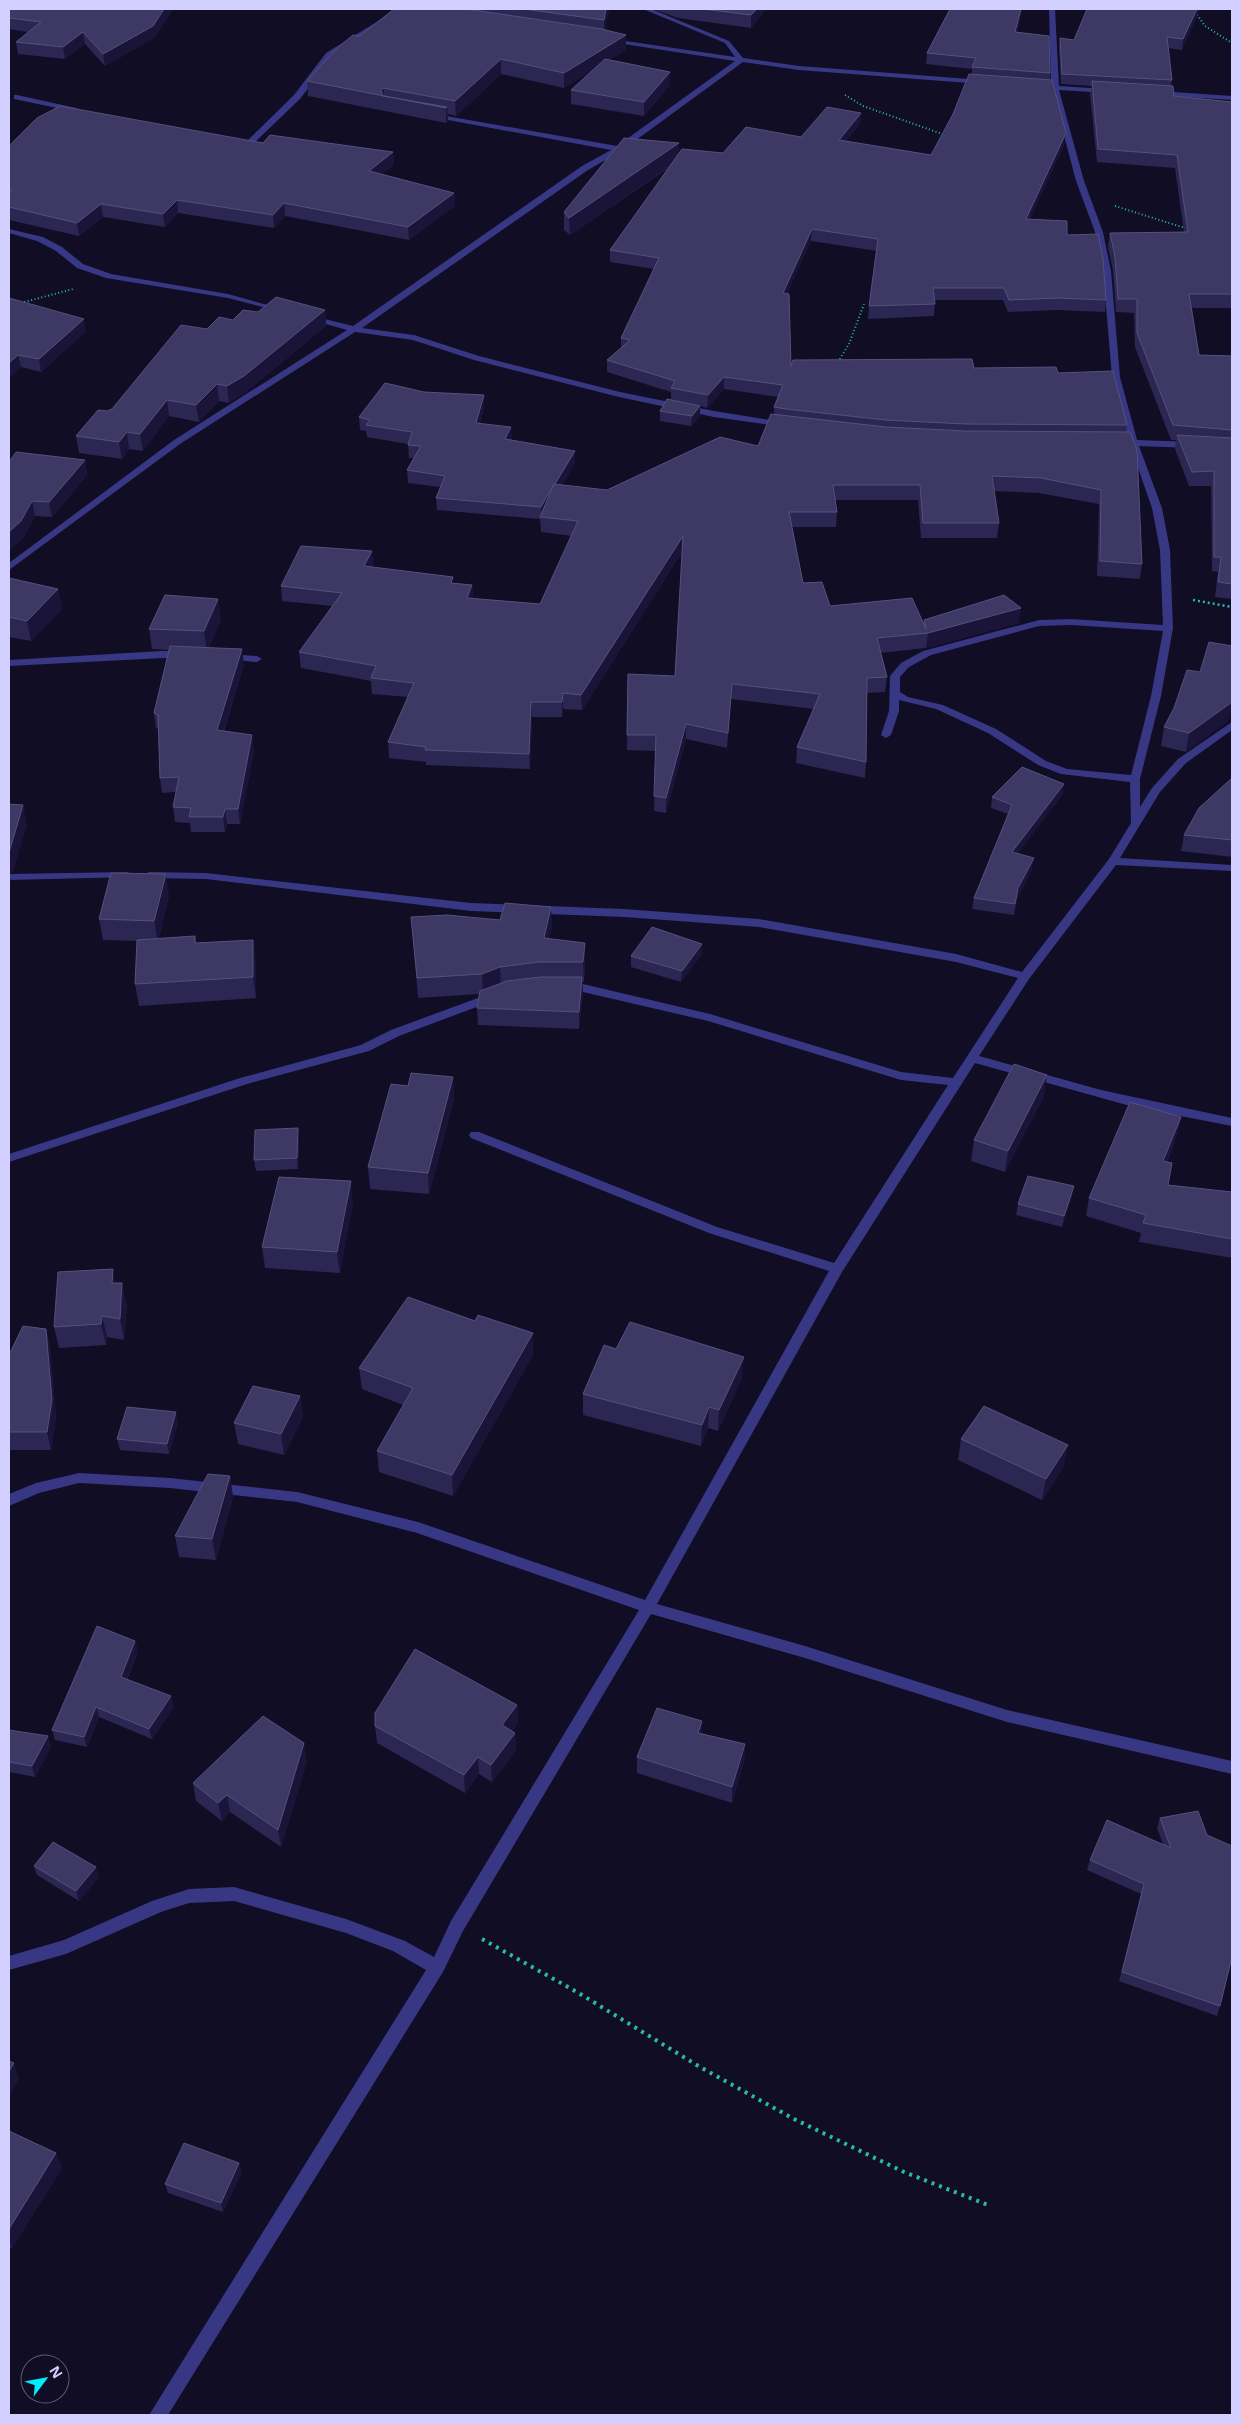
<svg xmlns="http://www.w3.org/2000/svg" width="1241" height="2424" font-family="'Noto Sans',sans-serif">
  <rect width="100%" height="100%" fill="#100d24"/>
  <g fill="none" stroke-linecap="round" stroke-linejoin="round">
    <g stroke="#2ab9a9" stroke-width="2" stroke-dasharray="1 2.5" stroke-linecap="butt">
      <path d="M1193 9 1205 26 1232 43"/>
      <path d="M845 95 863 106 945 135"/>
      <path d="M1115 206 1185 228"/>
      <path d="M21 303 73 289"/>
      <path d="M838 362 849 344 864 304"/>
    </g>
    <path stroke="#2ab9a9" stroke-width="2.5" stroke-dasharray="2 3" stroke-linecap="butt" d="M1193 600 1232 607"/>
    <path stroke="#2ab9a9" stroke-width="4" stroke-dasharray="3 5" stroke-linecap="butt" d="M482 1939 577 1992 700 2067 794 2119 904 2172 988 2205"/>
    <g fill="#373784" fill-rule="evenodd">
      <path d="M643 9H651L729 41 743 58 799 66 982 80 986 82 982 84 799 70 743 62 621 151 588 170 362 328 414 335 479 356 620 392 714 411 783 422 786 423V427L714 417 619 397 474 360 413 340 355 332 180 444 9 570V563L174 440 347 330 308 319V315L353 326 582 166 611 150 432 117 428 115 429 113 617 146 735 61 610 42V40L612 39 735 57 725 43Z"/>
      <path d="M1049 9H1055L1059 86 1106 89 1110 91 1106 93 1059 90 1084 181 1103 232 1111 271 1120 377 1137 440 1192 442 1196 445 1192 448 1139 446 1162 508 1170 550 1173 628 1161 696 1140 779V807L1152 788 1178 759 1232 722V730L1186 763 1160 792 1120 858 1232 865V871L1116 865 1029 979 979 1056 1101 1090 1232 1118V1126L1134 1107 975 1063 842 1272 657 1604 805 1646 1007 1710 1232 1761V1774L1007 1722 805 1658 651 1614 463 1931 443 1972 168 2415H149L426 1970 393 1951 346 1933 234 1901 189 1903 161 1912 66 1954 9 1970V1956L64 1940 152 1901 189 1889 234 1887 346 1919 405 1941 434 1957 451 1921 639 1610 417 1533 297 1502 170 1488 79 1483 39 1493 9 1506V1494L36 1483 79 1473 170 1478 297 1492 418 1522 645 1600 829 1271 709 1233 471 1138 469 1135 471 1132H479L717 1227 834 1263 948 1085 901 1080 708 1021 583 992 562 991 560 988 562 985 583 984 710 1014 901 1072 953 1078 1018 978 956 962 759 927 624 917 471 911 206 879 149 878 144 875 149 872 206 873 471 903 624 909 759 919 956 954 1022 972 1109 859 1131 823 1130 782 1061 774 1038 765 988 733 936 709 899 700V711L891 735 886 738 881 735 889 711 890 676 901 663 923 651 1039 620 1071 619 1163 625 1160 550 1152 508 1130 445H1117L1113 442 1117 439 1128 440 1112 377 1103 271 1095 232 1076 181 1052 90 1035 87 1039 85 1051 86ZM1071 625 1163 631 1151 696 1131 775 1067 769 1046 761 996 729 943 705 908 697 900 692V677L909 667 931 655 1039 626Z"/>
      <path d="M383 18 388 19 332 57 300 99 251 146 232 147V143L246 142 294 95 326 53Z"/>
      <path d="M1159 91 1232 96V100L1156 95 1155 93Z"/>
      <path d="M17 95 76 108 80 110 76 112 14 99V95Z"/>
      <path d="M9 229 43 237 62 247 83 264 111 274 228 294 286 310 282 312 228 298 106 278 77 268 56 251 37 241 9 233Z"/>
      <path d="M161 651H183L188 654 183 657 9 666V660Z"/>
      <path d="M228 654 257 656 262 659 257 662 224 659V655Z"/>
      <path d="M126 872 130 873 131 875 130 877 9 880V874Z"/>
      <path d="M494 992 498 993 500 996 498 999 399 1036 369 1051 247 1084 9 1162V1154L240 1078 361 1045 391 1030Z"/>
    </g>
  </g>
  <g fill="#2c2652">
    <path d="M9 9H173L154 38 105 66 85 44 65 59 18 54 16 42 28 32 9 29Z"/>
    <path d="M394 9H609L605 29 626 50 609 60 670 72V85L644 116 571 104V90L596 68 564 88 501 74 456 116 448 114V122L446 123 308 96 307 81 360 36Z"/>
    <path d="M652 9H766L751 28 678 18Z"/>
    <path d="M950 9H1022L1017 33 1050 73V80L1064 145 1030 219 1067 235 1106 300 1105 312 1057 310 1008 312 1003 300H935L934 316 868 319 869 306 877 251 811 241 787 293 791 366 974 368 1058 373 1127 425 1126 432 1142 564 1140 579 1097 576 1099 504 1039 493 994 491 999 523 997 538H921L918 500H835L837 512 836 527H792L803 583 830 606 924 624V620L1019 623 926 648 880 653 887 677 885 692 867 693 866 762 865 778 796 763 797 747 814 709 731 699 727 748 686 739 666 813 654 811 656 751 627 750 628 674 675 676 682 552 582 710 563 709 562 717H532L530 769 426 765V762L389 758 388 742 408 697 372 694 371 681 301 668 299 652 332 606 282 601 281 586 372 551 373 566 372 567 454 583 472 585 473 598 540 604 572 536 541 532 540 519 437 510 436 498 440 487 408 483 407 470 414 458H409L408 444 367 437 366 431 360 430 359 417 424 392 484 395V407L480 423 512 439 511 440 575 451V463L562 485 607 490 758 446 774 414V407L778 397 724 389 707 408 700 406V416L691 426 660 421V411L671 400V392L607 372V360L621 348V338L654 269 610 262V250L670 167 570 235 564 230V212L679 154 723 153 860 124 846 141 931 155 953 114 972 74V69L926 64 927 53Z"/>
    <path d="M1087 9H1200L1182 50 1168 48 1172 80 1171 85 1174 96 1232 102V308H1192L1199 355 1232 356V599L1215 597 1218 572 1212 571 1211 486H1189L1175 449 1176 440H1171L1135 347 1134 313 1116 312 1113 271 1108 246 1110 233 1184 232 1175 168 1097 162 1090 94 1092 86 1061 84 1059 48 1060 38 1074 40Z"/>
    <path d="M263 143 393 152 394 165 382 174 454 193 455 206 409 240 285 216 274 228 178 213 165 227 103 217 79 236 9 220V146Z"/>
    <path d="M9 298 86 331 41 372 21 367 9 378Z"/>
    <path d="M325 310 326 326 246 392 229 403 219 401 199 422 169 416 143 451 129 449 122 459 79 453 76 436 107 411 112 409 207 329 233 320 258 312Z"/>
    <path d="M85 460 87 475 52 517 35 516 24 537 9 550V462Z"/>
    <path d="M9 578 58 589 62 609 31 641 9 637Z"/>
    <path d="M218 599 221 620 209 647 244 664 224 731 254 750 240 824H227L225 832H191L190 823 175 822 173 807 176 792 162 793 160 778 158 729 156 728 154 713 169 650 152 649 149 629Z"/>
    <path d="M1228 721 1186 752 1161 746 1164 727Z"/>
    <path d="M1232 778V857L1181 851 1184 835Z"/>
    <path d="M1063 794 1017 854 1032 869 1017 899 1014 915 972 909 974 898 1008 814 991 808 992 797Z"/>
    <path d="M169 895 159 938 195 936 196 943 256 961V998L139 1006 135 984 137 941 103 940 99 919Z"/>
    <path d="M551 907 552 927 549 939 585 962 584 982H582L583 994 579 1029 478 1025 477 1008 479 994 418 998 413 937 500 920Z"/>
    <path d="M702 954 681 982 631 967V956Z"/>
    <path d="M453 1077 454 1099 429 1194 370 1189 368 1167 408 1086Z"/>
    <path d="M1044 1096 1005 1172 971 1161 974 1140Z"/>
    <path d="M1181 1117 1177 1135 1167 1162 1168 1185 1232 1192V1258L1139 1242 1141 1233 1086 1216 1089 1198Z"/>
    <path d="M299 1138 298 1169 256 1171 254 1160Z"/>
    <path d="M1072 1196 1062 1227 1016 1215 1018 1204Z"/>
    <path d="M353 1202 340 1273 265 1268 262 1247Z"/>
    <path d="M116 1283 127 1304 124 1340 107 1337 106 1345 59 1348 54 1327Z"/>
    <path d="M475 1321 533 1333V1355L453 1496 379 1472 377 1451 403 1405 362 1389 359 1368Z"/>
    <path d="M46 1329 50 1347 56 1418 51 1450H9V1355Z"/>
    <path d="M616 1349 742 1378 718 1431 708 1428 701 1446 583 1415V1394Z"/>
    <path d="M300 1396 303 1417 284 1455 238 1444 234 1423Z"/>
    <path d="M178 1423 169 1454 120 1450 117 1439Z"/>
    <path d="M961 1439 1064 1466 1042 1500 958 1460Z"/>
    <path d="M230 1476 233 1497 216 1560 179 1557 175 1536Z"/>
    <path d="M135 1641 138 1652 127 1680 174 1707 152 1739 99 1717 87 1747 55 1740 52 1730Z"/>
    <path d="M517 1705 518 1723 512 1731 515 1733 516 1751 492 1782 479 1774 465 1793 377 1743 375 1726Z"/>
    <path d="M702 1721V1734L745 1744 744 1761 732 1803 637 1773V1757Z"/>
    <path d="M9 1730 51 1746 35 1777 9 1772Z"/>
    <path d="M307 1761 281 1847 230 1812 222 1821 196 1801 193 1783Z"/>
    <path d="M1198 1811 1220 2006 1217 2016 1119 1981 1141 1894 1087 1870 1090 1860 1163 1844 1157 1828 1160 1818Z"/>
    <path d="M34 1866 99 1877 79 1901 37 1875Z"/>
    <path d="M9 2131 56 2153 62 2168 12 2248 9 2247Z"/>
    <path d="M242 2172 223 2212 168 2193 165 2184Z"/>
  </g>
  <g fill="#191438">
    <path d="M164 9H173L154 38 105 66 103 54Z"/>
    <path d="M606 9H609L604 35V20Z"/>
    <path d="M757 9H766L751 28V15Z"/>
    <path d="M1021 9H1022L1014 43 1015 32Z"/>
    <path d="M1197 9H1200L1182 50 1183 39Z"/>
    <path d="M83 32 85 44 65 59 63 47Z"/>
    <path d="M626 35V50L564 88V73Z"/>
    <path d="M501 59V74L456 116 455 101Z"/>
    <path d="M670 72V85L644 116V102Z"/>
    <path d="M383 88 384 96H382L381 90Z"/>
    <path d="M447 107 448 122 446 123V108Z"/>
    <path d="M861 113 860 124 838 152 839 140Z"/>
    <path d="M1066 133 1064 145 1025 231 1026 219Z"/>
    <path d="M679 143V160L570 235 569 218Z"/>
    <path d="M393 152 394 165 370 184 369 171Z"/>
    <path d="M454 193 455 206 409 240 408 227Z"/>
    <path d="M177 200 178 213 165 227 163 214Z"/>
    <path d="M284 203 285 216 274 228 273 215Z"/>
    <path d="M101 204 103 217 79 236 77 223Z"/>
    <path d="M812 229 811 241 782 305 783 293Z"/>
    <path d="M325 310 326 326 246 392 229 403 227 386Z"/>
    <path d="M84 319 86 331 41 372 39 359Z"/>
    <path d="M18 355 21 367 9 378V363Z"/>
    <path d="M724 377V389L707 408 708 395Z"/>
    <path d="M217 384 219 401 199 422 196 405Z"/>
    <path d="M484 395V407L476 435V423Z"/>
    <path d="M167 400 169 416 143 451 140 434Z"/>
    <path d="M700 406V416L691 426 692 416Z"/>
    <path d="M511 427 512 439 506 452 505 439Z"/>
    <path d="M127 432 129 449 122 459 119 442Z"/>
    <path d="M575 451V463L543 518 542 517 541 507Z"/>
    <path d="M85 460 87 475 52 517 49 502Z"/>
    <path d="M32 501 35 516 24 537 9 550V532Z"/>
    <path d="M683 536V550L582 710 581 695Z"/>
    <path d="M372 551 373 566 365 581 364 566Z"/>
    <path d="M472 585 473 600 467 598Z"/>
    <path d="M58 589 62 609 31 641 27 621Z"/>
    <path d="M218 599 221 620 207 651 204 631Z"/>
    <path d="M1021 608 1019 623 926 648 928 633Z"/>
    <path d="M242 649 244 664 219 745 217 730Z"/>
    <path d="M563 693V709L562 717V702Z"/>
    <path d="M531 702 532 717 530 769 529 754Z"/>
    <path d="M1232 702V707L1228 721 1186 752 1189 733Z"/>
    <path d="M686 724V739L666 813V798Z"/>
    <path d="M252 735 254 750 240 824 238 809Z"/>
    <path d="M1064 784 1063 794 1010 863 1012 852Z"/>
    <path d="M23 805 27 825 13 872 9 873 11 882 9 889V853Z"/>
    <path d="M225 809 227 824 225 832 223 817Z"/>
    <path d="M1034 858 1032 869 1017 899 1014 915 1018 888Z"/>
    <path d="M166 874 169 895 158 942 154 921Z"/>
    <path d="M551 907 552 927 545 958 544 938Z"/>
    <path d="M253 940 256 961V998L253 977Z"/>
    <path d="M585 943V962L584 982 583 962Z"/>
    <path d="M702 944V954L681 982 682 971Z"/>
    <path d="M500 967 501 987 483 994 482 974Z"/>
    <path d="M582 977 583 994 579 1029V1012Z"/>
    <path d="M1047 1075 1044 1096 1005 1172 1008 1151Z"/>
    <path d="M453 1077 454 1099 429 1194 428 1173Z"/>
    <path d="M1181 1117 1177 1135 1159 1180 1163 1161Z"/>
    <path d="M298 1128 299 1138 298 1169 297 1158Z"/>
    <path d="M351 1181 353 1202 340 1273 337 1252Z"/>
    <path d="M1074 1186 1072 1196 1062 1227 1064 1216Z"/>
    <path d="M113 1269 117 1290 112 1283Z"/>
    <path d="M122 1283 127 1304 124 1340 120 1319Z"/>
    <path d="M102 1316 107 1337 106 1345 101 1324Z"/>
    <path d="M46 1329 50 1347 56 1418 51 1450 47 1432Z"/>
    <path d="M533 1333V1355L453 1496 452 1475Z"/>
    <path d="M744 1357 742 1378 718 1431 719 1410Z"/>
    <path d="M300 1396 303 1417 284 1455 281 1434Z"/>
    <path d="M709 1407 708 1428 701 1446 702 1425Z"/>
    <path d="M176 1412 178 1423 169 1454 167 1444Z"/>
    <path d="M1068 1445 1064 1466 1042 1500 1046 1479Z"/>
    <path d="M230 1476 233 1497 216 1560 212 1539Z"/>
    <path d="M135 1641 138 1652 123 1688 121 1677Z"/>
    <path d="M171 1696 174 1707 152 1739 149 1729Z"/>
    <path d="M517 1705 518 1723 503 1743 502 1725Z"/>
    <path d="M96 1707 99 1717 87 1747 84 1737Z"/>
    <path d="M702 1721V1738L698 1733Z"/>
    <path d="M515 1733 516 1751 492 1782 491 1765Z"/>
    <path d="M48 1736 51 1746 35 1777 32 1766Z"/>
    <path d="M304 1743 307 1761 281 1847 278 1830Z"/>
    <path d="M745 1744 744 1761 732 1803V1787Z"/>
    <path d="M478 1757 479 1774 465 1793 464 1775Z"/>
    <path d="M227 1795 230 1812 222 1821 218 1803Z"/>
    <path d="M96 1867 99 1877 79 1901 76 1891Z"/>
    <path d="M14 2063 19 2079 9 2098V2071Z"/>
    <path d="M56 2153 62 2168 12 2248 9 2240V2229Z"/>
    <path d="M239 2163 242 2172 223 2212 221 2203Z"/>
  </g>
  <g fill="#3e3865" stroke="#55507d">
    <path d="M9 9H164L153 26 103 54 83 32 63 47 16 42 41 22 9 18Z"/>
    <path d="M394 9H466L602 29 626 35 564 73 501 59 455 101 383 88 381 90 383 96 447 107 446 108 307 81 335 50 353 35 360 36Z"/>
    <path d="M524 9H606L604 20Z"/>
    <path d="M703 9H757L751 15Z"/>
    <path d="M950 9H1021L1015 32 1049 36 1050 73 972 67 976 58 927 53Z"/>
    <path d="M1087 9H1197L1183 39 1167 37 1172 80 1062 74 1060 38 1074 40Z"/>
    <path d="M605 59 670 72 644 102 571 90Z"/>
    <path d="M969 74 1052 80 1066 133 1026 219 1067 221V235L1098 234 1103 259 1106 300 1059 298 1009 300 1004 288H933L935 304 869 306 878 239 812 229 783 293 789 294 791 366 793 360 972 359 974 368 1056 367 1058 373 1113 371 1127 425 965 424 886 420 786 409 774 407 783 385 724 377 708 395 671 388 675 381 607 360 630 340 621 338 659 258 610 250 682 149 723 153 746 127 801 137 827 107 861 113 839 140 931 155 953 114Z"/>
    <path d="M1092 81 1173 86 1174 96 1232 102V294H1189L1199 355 1232 356V430L1173 425 1137 333V299H1118L1115 257 1110 233 1188 232 1177 155 1098 149Z"/>
    <path d="M60 106 263 143 270 135 393 152 369 171 454 193 408 227 284 203 273 215 177 200 163 214 101 204 77 223 9 207V194L12 190H9V146L37 118Z"/>
    <path d="M624 138 679 143 569 218 564 212Z"/>
    <path d="M276 297 325 310 244 376 227 386 217 384 196 405 167 400 140 434 127 432 119 442 76 436 98 410 107 411 112 409 181 325 207 329 219 317 233 320 243 310 258 312Z"/>
    <path d="M9 298 84 319 39 359 18 355 9 363Z"/>
    <path d="M385 383 424 392 484 395 476 423 511 427 505 439 575 451 555 484H554L541 507 436 498 445 476 407 470 421 446 408 445 412 432 366 425 370 420 359 417Z"/>
    <path d="M667 399 700 406 692 416 660 411Z"/>
    <path d="M771 414 886 427 965 431 1130 432 1137 450 1142 564 1100 561 1101 490 1041 478 992 476 999 523H923L920 485H833L837 512H789L803 583 822 582 830 606 912 598 926 629 924 620 1004 595 1021 608 928 633 877 638 887 677 867 678 866 762 797 747 820 694 732 684 728 733 686 724 666 798 654 796 656 735H627L628 674 675 676 683 536 581 695 563 693 562 702H531L529 754 425 750 426 747 388 742 414 683 371 678 376 666 299 652 342 593 281 586 301 546 372 551 364 566 453 577 451 583 472 585 467 598 540 604 578 521 540 517 554 484 607 490 720 437 758 446Z"/>
    <path d="M1177 435 1232 438V584L1218 582 1221 557H1214V471L1192 472Z"/>
    <path d="M16 452 85 460 49 502 32 501 21 521 9 532V462Z"/>
    <path d="M9 578 58 589 27 621 9 617Z"/>
    <path d="M165 595 218 599 204 631 149 629Z"/>
    <path d="M1209 642 1232 646V702L1189 733 1164 727 1174 708 1187 670 1200 672Z"/>
    <path d="M170 646 242 649 217 730 252 735 238 809H225L223 817H189L191 808 173 807 179 777 160 778 158 715 154 713Z"/>
    <path d="M1022 767 1064 784 1012 852 1034 858 1018 888 1015 904 974 898 1012 805 992 797Z"/>
    <path d="M1232 778V840L1184 835 1199 808Z"/>
    <path d="M9 804 23 805 9 853Z"/>
    <path d="M111 873 166 874 154 921 99 919Z"/>
    <path d="M505 903 551 907 544 938 585 943 583 962H539L500 967 482 974 417 978 411 917 447 915 500 920Z"/>
    <path d="M652 927 702 944 682 971 631 956Z"/>
    <path d="M195 936V943L253 940V977L135 984 137 940Z"/>
    <path d="M540 977H582L579 1012 477 1008 480 991 507 981Z"/>
    <path d="M1014 1064 1047 1075 1008 1151 974 1140Z"/>
    <path d="M411 1073 453 1077 428 1173 368 1167 391 1084 408 1086Z"/>
    <path d="M1130 1102 1181 1117 1163 1161 1172 1163 1168 1185 1232 1192V1239L1143 1223 1146 1215 1089 1198Z"/>
    <path d="M298 1128 297 1158 254 1160 255 1130Z"/>
    <path d="M1028 1176 1074 1186 1064 1216 1018 1204Z"/>
    <path d="M279 1177 351 1181 337 1252 262 1247Z"/>
    <path d="M113 1269 112 1283H122L120 1319 102 1316 101 1324 54 1327 58 1272Z"/>
    <path d="M408 1297 475 1321 478 1315 533 1333 452 1475 377 1451 413 1388 359 1368Z"/>
    <path d="M630 1322 744 1357 719 1410 709 1407 702 1425 583 1394 604 1345 616 1349Z"/>
    <path d="M23 1326 46 1329 52 1400 47 1432H9V1355Z"/>
    <path d="M253 1386 300 1396 281 1434 234 1423Z"/>
    <path d="M984 1406 1068 1445 1046 1479 961 1439Z"/>
    <path d="M127 1407 176 1412 167 1444 117 1439Z"/>
    <path d="M208 1474 230 1476 212 1539 175 1536Z"/>
    <path d="M97 1626 135 1641 121 1677 171 1696 149 1729 96 1707 84 1737 52 1730Z"/>
    <path d="M415 1649 517 1705 502 1725 515 1733 491 1765 478 1757 464 1775 375 1726V1713Z"/>
    <path d="M657 1708 702 1721 698 1733 745 1744 732 1787 637 1757Z"/>
    <path d="M263 1716 304 1743 278 1830 227 1795 218 1803 193 1783Z"/>
    <path d="M9 1730 48 1736 32 1766 9 1762Z"/>
    <path d="M1198 1811 1207 1835 1232 1846V1957L1220 2006 1122 1972 1144 1884 1090 1860 1107 1820 1171 1848 1160 1818Z"/>
    <path d="M53 1842 96 1867 76 1891 34 1866Z"/>
    <path d="M9 2061 14 2063 9 2071Z"/>
    <path d="M9 2131 56 2153 9 2229Z"/>
    <path d="M184 2143 239 2163 221 2203 165 2184Z"/>
  </g>
  <rect width="1241" height="2424" fill="none" stroke="#d3d0ff" stroke-width="20"/>
  <g transform="translate(45 2379) rotate(58)"><circle r="24" fill="#100d24" stroke="#5e5b7c"/>
  <path d="M0-4L9 19L0 12L-9 19Z" fill="#00eefb"/>
  <text y="-8" font-size="14" font-weight="bold" text-anchor="middle" fill="#d3d0ff">N</text>
  </g>
</svg>
